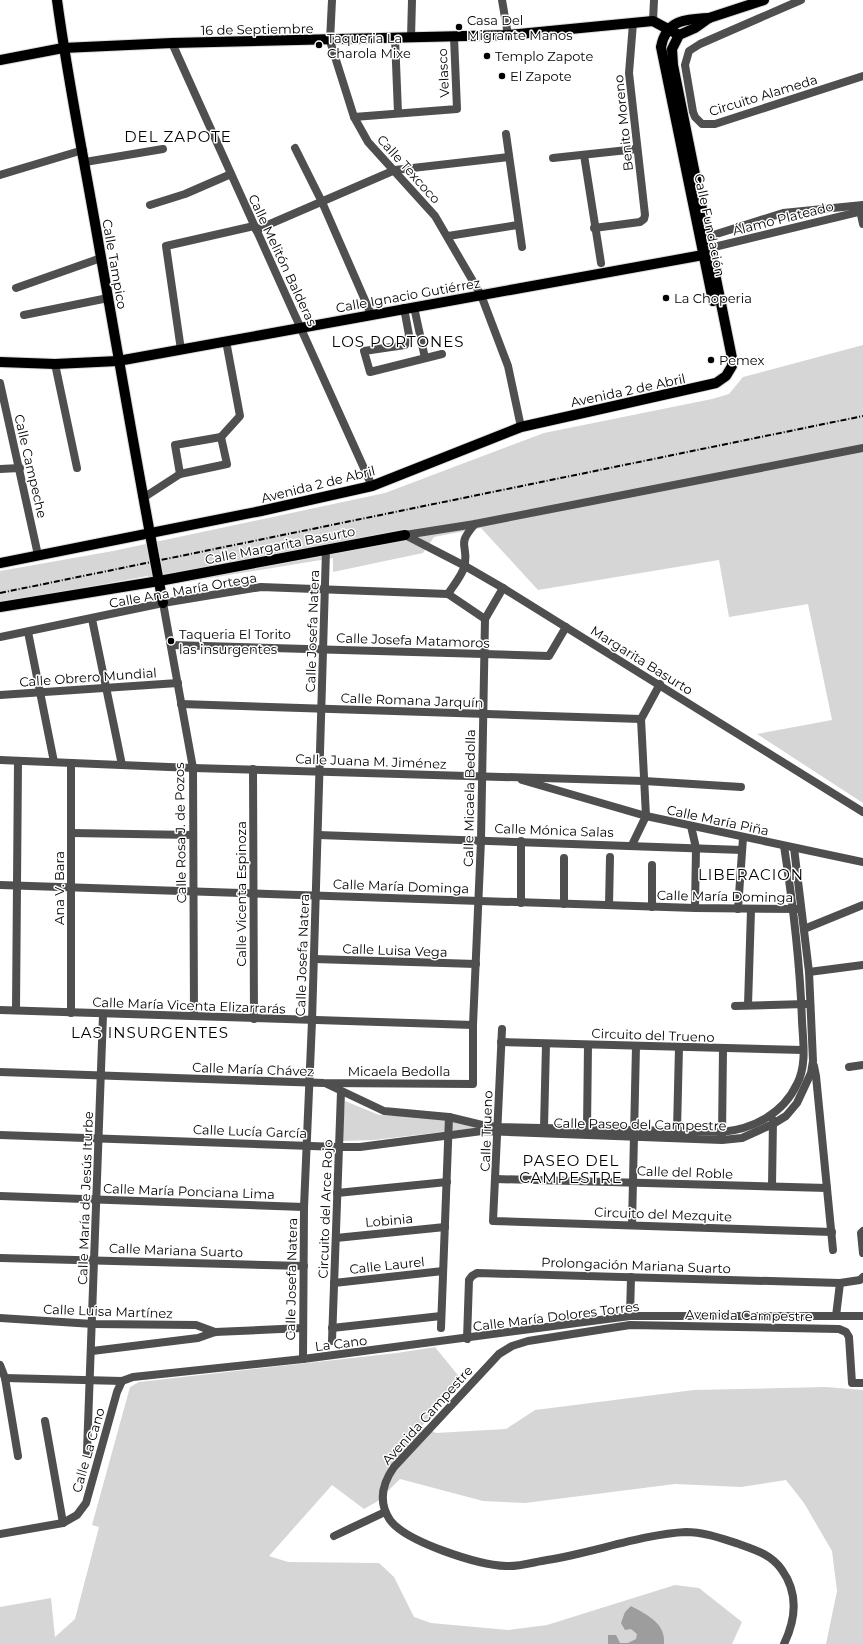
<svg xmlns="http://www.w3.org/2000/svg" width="863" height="1644" font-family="Montserrat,sans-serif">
  <rect width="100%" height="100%" fill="#fff"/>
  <g fill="#d6d6d6">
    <path d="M863 345V803L757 734 832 720 808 604 729 617 719 560 538 590 481 528 434 537 423 553 333 572V558L168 585 147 576 0 604V571L113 551 385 493 544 433 712 399 729 394 743 377Z"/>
    <path d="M345 1101 379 1115 441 1118 477 1128 374 1140 342 1141Z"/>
    <path d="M435 1347 461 1379 422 1426 436 1433 506 1429 535 1410 694 1390 826 1387 863 1390V1644H826L837 1591 832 1551 804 1503 786 1480 741 1487 675 1484 525 1503 483 1501 400 1479 378 1501 364 1509 332 1485 269 1556 288 1562 379 1563 394 1577 414 1617 431 1623 508 1630 547 1625 675 1585 699 1588 742 1622 732 1644H0V1607L51 1598 55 1637 75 1619 99 1527 92 1525 130 1387 139 1382 397 1353Z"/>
  </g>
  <path fill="#9d9d9d" d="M631 1606C647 1615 666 1623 664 1644H608V1635H616L620 1643H628L636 1639 637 1634 631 1629 625 1630 621 1623 625 1612Z"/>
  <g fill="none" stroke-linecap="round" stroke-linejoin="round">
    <g stroke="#dbdbdb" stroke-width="12">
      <g id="major">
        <path d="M57 0C68 82 85 164 99 246 120 365 140 484 163 603"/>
        <path d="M709 18C685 19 666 20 661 47L713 301"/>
        <path d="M0 60 63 48 172 43 508 35 653 21 679 35"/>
        <path d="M0 362 55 364 118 361 703 255"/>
        <path d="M0 563 261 511 372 486 521 427 716 383 726 376 732 366V358L673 65 672 49 679 35 695 28 709 18 764 0"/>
        <path d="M0 607 159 581 405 535"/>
      </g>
    </g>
    <g stroke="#4f4f4f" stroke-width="8">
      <path d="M332 0 330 41 354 117 368 142 435 216 481 295 508 366 521 427"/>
      <path d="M502 0 508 35"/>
      <path d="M801 0 700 44 689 51 685 65 693 112 695 117 702 124H715L863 76"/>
      <path d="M653 21 654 0"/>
      <path d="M395 38 398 113"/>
      <path d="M411 38 412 0"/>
      <path d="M172 43 372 486"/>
      <path d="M354 117 457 109 454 37"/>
      <path d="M506 134 522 247"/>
      <path d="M295 148 322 202 371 314"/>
      <path d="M584 155 601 263"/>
      <path d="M553 158 637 149"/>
      <path d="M85 162 163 149"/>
      <path d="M0 175 83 150"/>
      <path d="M150 205 185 194 231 174"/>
      <path d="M859 206 863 224"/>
      <path d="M594 228 640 222 644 219 645 215 629 73 633 23"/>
      <path d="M256 230 395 170 509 157"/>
      <path d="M448 236 518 225"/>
      <path d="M705 242 707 237 783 213 863 205"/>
      <path d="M707 244 710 248 863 211"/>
      <path d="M16 288 101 258"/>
      <path d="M414 307 425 358"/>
      <path d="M404 308 409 335 405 345 364 351 370 372 442 354"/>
      <path d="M24 315 108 298"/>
      <path d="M181 350 166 246 254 226"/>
      <path d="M55 364 77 468"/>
      <path d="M0 383 38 555"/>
      <path d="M0 469 20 468"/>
      <path d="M180 474 175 445 221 437 240 416 226 341"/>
      <path d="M143 498 180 474 227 464 221 437"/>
      <path d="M405 535 465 566 503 588 863 812"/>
      <path d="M405 535 475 524 863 448"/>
      <path d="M448 594C453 586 464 573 465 564 468 543 456 546 475 524"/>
      <path d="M163 603 193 768 194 1016"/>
      <path d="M92 619 122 765"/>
      <path d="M28 632 54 762"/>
      <path d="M0 637 163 603 261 587 448 594 485 619"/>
      <path d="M171 645 549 656 566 627"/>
      <path d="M0 695 178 683"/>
      <path d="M181 704 641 719"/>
      <path d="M0 760 193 768 644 781 741 787"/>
      <path d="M71 763V1013"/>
      <path d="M253 769 254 1019"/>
      <path d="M522 780 646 816 863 862"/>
      <path d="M691 826 696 848 695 908"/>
      <path d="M71 833 193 835"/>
      <path d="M318 835 742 850"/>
      <path d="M632 845 646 816 641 719 660 684"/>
      <path d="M652 865V907"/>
      <path d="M0 885 695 908 801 909"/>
      <path d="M521 903V841"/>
      <path d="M564 904V858"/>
      <path d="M609 905 610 857"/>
      <path d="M738 909 743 838"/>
      <path d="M804 929 863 905"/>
      <path d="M314 959 476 964"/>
      <path d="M809 972 863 965"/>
      <path d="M748 1005 751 910"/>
      <path d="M735 1006 806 1004"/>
      <path d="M0 1010 473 1025"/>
      <path d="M16 1010 18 761"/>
      <path d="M502 1029 493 1221 832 1232"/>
      <path d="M501 1042 803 1050"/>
      <path d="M814 1066 816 1076 833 1250"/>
      <path d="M849 1067 863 1065"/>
      <path d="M0 1072 324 1083 473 1084V1025L481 840 485 619 503 588"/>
      <path d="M327 1084 384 1111 449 1117 482 1125 498 1127 722 1132C753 1129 783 1114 797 1084 807 1065 803 1042 802 1021 800 962 793 904 784 846"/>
      <path d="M544 1128 546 1044"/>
      <path d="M587 1129 588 1045"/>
      <path d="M677 1130 679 1047"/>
      <path d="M0 1135 339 1147H360L482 1131 722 1140 742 1138 773 1124 786 1116 797 1103 811 1073 813 1061 809 972 794 848"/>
      <path d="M722 1136 723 1049"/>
      <path d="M496 1179 827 1188"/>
      <path d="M772 1186 773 1120"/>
      <path d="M337 1193 447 1182"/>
      <path d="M0 1196 304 1207"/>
      <path d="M632 1225 636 1046"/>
      <path d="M863 1231 861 1233 863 1253"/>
      <path d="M336 1238 445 1227"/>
      <path d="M0 1258 304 1266"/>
      <path d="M334 1283 443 1271"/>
      <path d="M630 1316 631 1277"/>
      <path d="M836 1316 840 1283"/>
      <path d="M0 1318 93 1324 196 1325 215 1332"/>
      <path d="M332 1328 441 1316"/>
      <path d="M441 1328 449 1117"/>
      <path d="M467 1339 469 1280 472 1276 477 1273 840 1283 860 1280 863 1277"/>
      <path d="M332 1341 341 1092"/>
      <path d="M92 1351 198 1338 215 1332 303 1328"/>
      <path d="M303 1359 304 1207 312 1021 326 550"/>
      <path d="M0 1365 5 1378 18 1456"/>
      <path d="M5 1378 122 1381 133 1377 303 1359 630 1316H863"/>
      <path d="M45 1421 63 1523"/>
      <path d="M87 1452 103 1015"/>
      <path d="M0 1534 63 1523 77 1515 86 1503 117 1392 122 1381"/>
      <path d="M334 1536 385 1512"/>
      <path d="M784 1644C796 1619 799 1594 782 1570 772 1555 756 1550 739 1544 723 1539 704 1532 686 1532 643 1534 592 1553 547 1560 534 1562 519 1567 506 1566 478 1565 406 1542 390 1520 378 1502 382 1484 394 1467L499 1354 512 1346 528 1341 630 1325 839 1329 846 1332 849 1337 852 1383H863"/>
    </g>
    <use href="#major" stroke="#000" stroke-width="10"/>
    <path stroke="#000" stroke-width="2" stroke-dasharray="6 2 1 2" stroke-linecap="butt" d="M0 593 863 416"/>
  </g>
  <g fill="#000" stroke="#fff" stroke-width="1.5">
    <circle cx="459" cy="27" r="4"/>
    <circle cx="319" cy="45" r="4"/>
    <circle cx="487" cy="56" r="4"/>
    <circle cx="502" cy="76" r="4"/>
    <circle cx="666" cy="298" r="4"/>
    <circle cx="711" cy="360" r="4"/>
    <circle cx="171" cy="641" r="4"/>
  </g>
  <g text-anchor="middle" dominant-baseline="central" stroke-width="3" stroke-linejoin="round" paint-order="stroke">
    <g font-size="13" fill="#000" stroke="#fff" text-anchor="start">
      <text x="467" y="20">Casa Del<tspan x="467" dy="15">Migrante Manos</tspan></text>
      <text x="327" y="38">Taqueria La<tspan x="327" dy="15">Charola Mixe</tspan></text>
      <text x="495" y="56">Templo Zapote</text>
      <text x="510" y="76">El Zapote</text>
      <text x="674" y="298">La Choperia</text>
      <text x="719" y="360">Pemex</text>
      <text x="179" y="634">Taqueria El Torito<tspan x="179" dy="15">las insurgentes</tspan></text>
    </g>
    <g font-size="13" fill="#000" stroke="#fff">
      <text transform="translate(257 29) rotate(-1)">16 de Septiembre</text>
      <text transform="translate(443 73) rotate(-93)">Velasco</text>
      <text transform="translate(763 95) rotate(-17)">Circuito Alameda</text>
      <text transform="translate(623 123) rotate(-96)">Benito Moreno</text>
      <text transform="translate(409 169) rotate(48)">Calle Texcoco</text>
      <text transform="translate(783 218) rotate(-14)">Álamo Plateado</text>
      <text transform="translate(710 225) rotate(78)">Calle Fundación</text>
      <text transform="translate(283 260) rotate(65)">Calle Melitón Balderas</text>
      <text transform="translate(115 264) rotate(80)">Calle Tampico</text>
      <text transform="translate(408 295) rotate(-10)">Calle Ignacio Gutiérrez</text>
      <text transform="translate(628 390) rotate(-12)">Avenida 2 de Abril</text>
      <text transform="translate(31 466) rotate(77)">Calle Campeche</text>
      <text transform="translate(318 484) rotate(-14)">Avenida 2 de Abril</text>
      <text transform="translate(280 545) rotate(-11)">Calle Margarita Basurto</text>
      <text transform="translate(183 590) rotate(-10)">Calle Ana María Ortega</text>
      <text transform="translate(312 631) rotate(-88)">Calle Josefa Natera</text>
      <text transform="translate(413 640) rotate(2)">Calle Josefa Matamoros</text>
      <text transform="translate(642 660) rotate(32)">Margarita Basurto</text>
      <text transform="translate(88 677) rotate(-4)">Calle Obrero Mundial</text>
      <text transform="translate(412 700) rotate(2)">Calle Romana Jarquín</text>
      <text transform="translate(371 761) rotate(2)">Calle Juana M. Jiménez</text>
      <text transform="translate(469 798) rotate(-89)">Calle Micaela Bedolla</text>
      <text transform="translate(718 820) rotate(12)">Calle María Piña</text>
      <text transform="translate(554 830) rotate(2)">Calle Mónica Salas</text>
      <text transform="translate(180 833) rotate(-91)">Calle Rosa J. de Pozos</text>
      <text transform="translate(401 886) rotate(2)">Calle María Dominga</text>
      <text transform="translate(59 888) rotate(-90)">Ana V. Bara</text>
      <text transform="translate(241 894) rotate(-90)">Calle Vicenta Espinoza</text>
      <text transform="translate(725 896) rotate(1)">Calle María Dominga</text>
      <text transform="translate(395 950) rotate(2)">Calle Luisa Vega</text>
      <text transform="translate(302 955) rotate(-88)">Calle Josefa Natera</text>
      <text transform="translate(189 1005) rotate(2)">Calle María Vicenta Elizarrarás</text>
      <text transform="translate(653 1035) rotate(2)">Circuito del Trueno</text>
      <text transform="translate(253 1069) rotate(2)">Calle María Chávez</text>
      <text x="399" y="1071">Micaela Bedolla</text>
      <text transform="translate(640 1124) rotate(1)">Calle Paseo del Campestre</text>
      <text transform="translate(250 1131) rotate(2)">Calle Lucía García</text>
      <text transform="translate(486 1131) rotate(-88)">Calle Trueno</text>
      <text transform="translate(685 1172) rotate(2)">Calle del Roble</text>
      <text transform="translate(189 1191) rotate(2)">Calle María Ponciana Lima</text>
      <text transform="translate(85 1198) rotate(-88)">Calle María de Jesús Iturbe</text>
      <text transform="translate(325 1209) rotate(-88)">Circuito del Arce Rojo</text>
      <text transform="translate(663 1214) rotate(2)">Circuito del Mezquite</text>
      <text transform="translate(389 1220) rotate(-5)">Lobinia</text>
      <text transform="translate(176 1250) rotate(2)">Calle Mariana Suarto</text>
      <text transform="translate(387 1265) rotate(-6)">Calle Laurel</text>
      <text transform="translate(636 1265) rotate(2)">Prolongación Mariana Suarto</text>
      <text transform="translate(291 1279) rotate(-89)">Calle Josefa Natera</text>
      <text transform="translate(108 1311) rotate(2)">Calle Luisa Martínez</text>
      <text transform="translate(749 1315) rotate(1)">Avenida Campestre</text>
      <text transform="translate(556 1316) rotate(-7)">Calle María Dolores Torres</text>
      <text transform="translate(341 1343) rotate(-7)">La Cano</text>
      <text transform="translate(427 1415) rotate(-48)">Avenida Campestre</text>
      <text transform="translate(88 1450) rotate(-74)">Calle La Cano</text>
    </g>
    <g font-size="15" letter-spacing="1" fill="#000" stroke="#fff">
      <text x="178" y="136">DEL ZAPOTE</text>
      <text x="398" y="341">LOS PORTONES</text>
      <text x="751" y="874">LIBERACION</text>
      <text x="150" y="1032">LAS INSURGENTES</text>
      <text x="571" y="1160">PASEO DEL<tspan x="571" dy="17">CAMPESTRE</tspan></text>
    </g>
  </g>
</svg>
